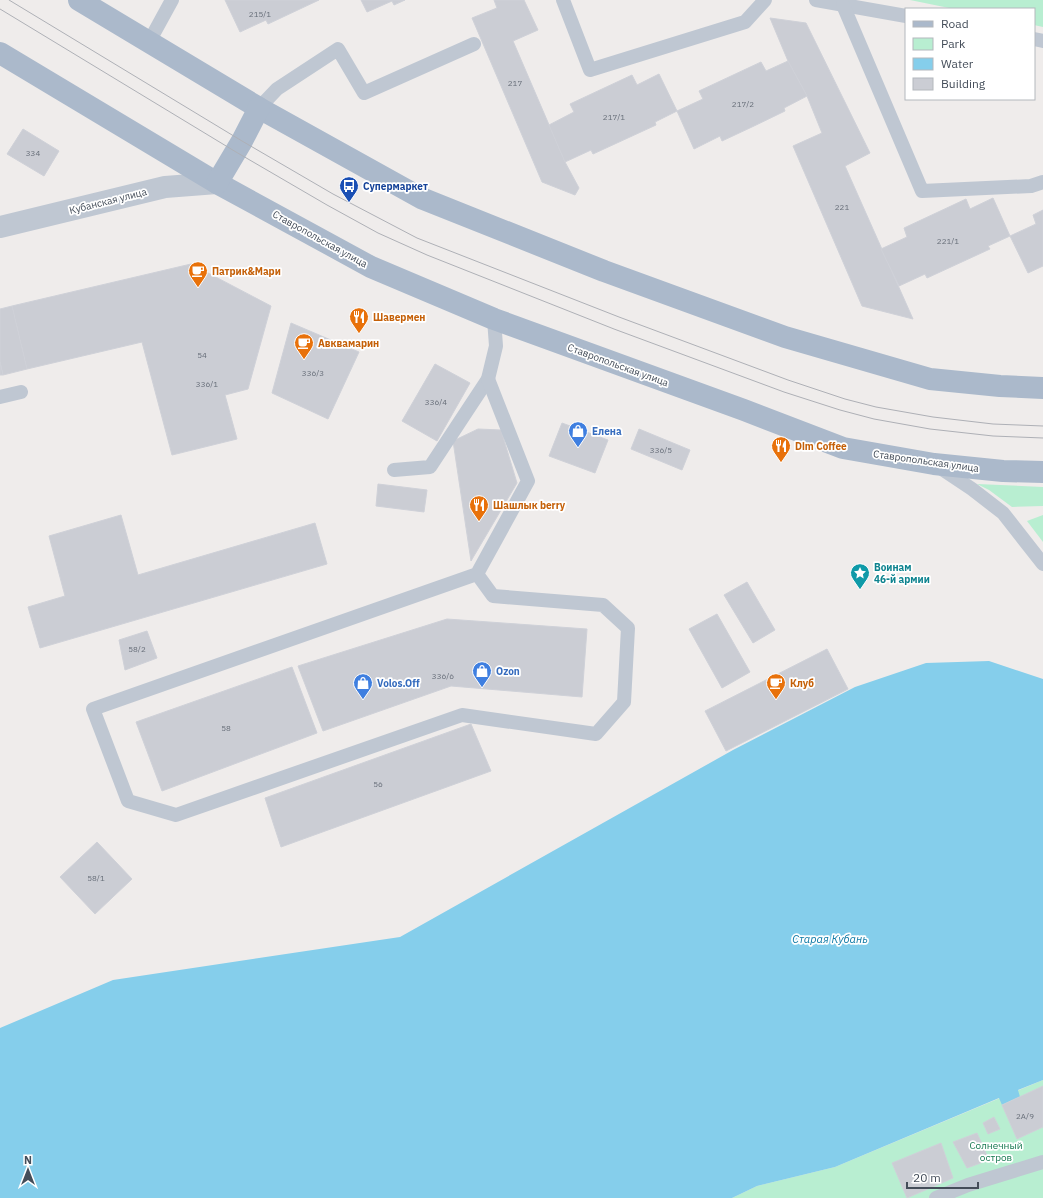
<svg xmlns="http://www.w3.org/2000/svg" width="1043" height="1198" font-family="'IBM Plex Sans',sans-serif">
  <rect width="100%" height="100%" fill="#efeceb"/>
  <g fill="#b8eed1">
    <path d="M910 0H1043V27L1034 25V9H954Z"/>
    <path d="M977 484 1043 487V506L1012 507 989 490Z"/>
    <path d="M1043 515V542L1027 521Z"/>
    <path d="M1043 1080V1198H732L757 1186 835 1167Z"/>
  </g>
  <path fill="#85ceeb" d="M989 661 1043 679V1080L1018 1090 1020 1097 1002 1105 999 1098 835 1167 757 1186 732 1198H0V1028L113 980 400 937 733 750 855 687 926 663Z"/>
  <g fill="#cbcdd4" stroke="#cfd1d8">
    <path d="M225 0H319L268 24 266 20 240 32Z"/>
    <path d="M361 0H405L394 5 392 1 367 12Z"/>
    <path d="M494 0H524L538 30 513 41 565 162 579 188 575 195 542 182 472 18 497 8Z"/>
    <path d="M770 18 806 23 870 153 845 166 913 319 862 306 793 146 822 133 807 96 788 61Z"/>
    <path d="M788 61 807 96 784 108 785 111 754 126 722 141 720 136 694 149 677 111 703 99 699 91 761 62 766 71Z"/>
    <path d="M659 74 677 111 655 122 656 125 593 154 591 150 565 162 549 125 574 112 570 104 632 75 637 85Z"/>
    <path d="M23 129 59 151 44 176 7 154Z"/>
    <path d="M993 198 1010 236 988 246 990 249 927 278 925 274 899 286 881 249 907 237 904 228 966 199 970 209Z"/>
    <path d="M1043 210V266L1028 273 1010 236 1036 224 1033 215Z"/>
    <path d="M191 264 271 306 248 389 225 395 237 439 172 455 142 342 27 369 12 306Z"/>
    <path d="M12 306 27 369 3 375 0 362V309Z"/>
    <path d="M291 323 359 352 328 419 272 393Z"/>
    <path d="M0 362 3 375H0Z"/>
    <path d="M435 364 470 383 437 441 402 421Z"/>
    <path d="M562 423 608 440 595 473 549 456Z"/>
    <path d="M478 429 501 430 517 483 471 561 453 441Z"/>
    <path d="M639 429 690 450 682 470 631 449Z"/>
    <path d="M378 484 427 490 424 512 376 506Z"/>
    <path d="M121 515 138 575 315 523 327 564 40 648 28 607 65 596 49 536Z"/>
    <path d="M747 582 775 630 753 643 724 595Z"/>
    <path d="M717 614 750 672 722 688 689 629Z"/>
    <path d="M447 619 587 629 582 697 451 686 323 731 298 666Z"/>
    <path d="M147 631 157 658 125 670 119 640Z"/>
    <path d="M827 649 848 689 726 751 705 711Z"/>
    <path d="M292 667 317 733 162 791 136 722Z"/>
    <path d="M471 724 491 771 281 847 265 798Z"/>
    <path d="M97 842 132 879 95 914 60 877Z"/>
    <path d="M1043 1086V1127L1017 1139 1002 1105Z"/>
    <path d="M994 1117 1000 1129 988 1134 983 1123Z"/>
    <path d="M977 1133 989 1160 967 1168 953 1142Z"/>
    <path d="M941 1143 953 1178 907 1198 892 1163Z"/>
  </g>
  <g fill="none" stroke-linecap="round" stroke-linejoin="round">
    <g stroke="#bfc7d2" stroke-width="14">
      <path d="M563 0 590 70 745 22 765 0"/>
      <path d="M816 0 906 16"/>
      <path d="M843 5 922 191 1031 186 1043 182"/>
      <path d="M1034 39 1043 41"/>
      <path d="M149 42 172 0"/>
      <path d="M259 108 277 89 338 49 364 93 474 44"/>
      <path d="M0 397 21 392"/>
      <path d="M939 467 972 489 1003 513 1043 564"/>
      <path d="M394 470 430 467 488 379 496 346 494 319"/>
      <path d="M477 574 493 596 603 605 628 628 624 702 596 734 462 715 176 815 128 801 93 709 477 574 528 481 488 379"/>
      <path d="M936 1198 968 1185 1043 1162"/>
    </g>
    <path stroke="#bfc7d2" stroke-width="22" d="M0 227 165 187 217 183"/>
    <g stroke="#abb9cb" stroke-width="22">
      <path d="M79 0 259 108 421 198 604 271 785 337 930 379 1000 386 1043 388"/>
      <path d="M0 53 217 183 371 267 494 319 744 410 843 448 934 464 1003 471 1043 472"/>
      <path d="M217 183 242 141 259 108"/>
    </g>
    <g stroke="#aeb0b6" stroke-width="1">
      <path d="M9 0 242 141 333 194 417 238 619 317 788 380 845 399 876 407 933 417 993 424 1043 426"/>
      <path d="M0 9 236 152 327 205 378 233 427 255 614 329 784 392 840 410 874 419 930 429 993 436 1043 438"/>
    </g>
  </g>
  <defs>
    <g id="bus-pin" transform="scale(1)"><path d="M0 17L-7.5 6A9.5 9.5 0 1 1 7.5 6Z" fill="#1a4fb4" stroke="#fff"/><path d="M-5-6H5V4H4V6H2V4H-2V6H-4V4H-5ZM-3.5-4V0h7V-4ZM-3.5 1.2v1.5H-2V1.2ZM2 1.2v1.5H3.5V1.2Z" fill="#fff"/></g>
    <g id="cafe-pin" transform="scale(1)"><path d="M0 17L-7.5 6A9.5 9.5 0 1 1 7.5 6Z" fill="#e8710a" stroke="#fff"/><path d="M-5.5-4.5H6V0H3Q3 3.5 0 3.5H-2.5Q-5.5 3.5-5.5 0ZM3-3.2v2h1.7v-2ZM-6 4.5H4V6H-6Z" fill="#fff"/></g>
    <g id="restaurant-pin" transform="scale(1)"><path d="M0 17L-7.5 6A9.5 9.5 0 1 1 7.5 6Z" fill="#e8710a" stroke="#fff"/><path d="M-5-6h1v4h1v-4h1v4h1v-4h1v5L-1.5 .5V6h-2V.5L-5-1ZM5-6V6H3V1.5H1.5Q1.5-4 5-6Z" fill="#fff"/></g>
    <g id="shop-pin" transform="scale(1)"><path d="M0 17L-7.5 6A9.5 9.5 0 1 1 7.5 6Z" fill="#3f7fe0" stroke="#fff"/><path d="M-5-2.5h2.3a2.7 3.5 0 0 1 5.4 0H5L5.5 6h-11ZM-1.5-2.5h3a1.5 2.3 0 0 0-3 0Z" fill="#fff"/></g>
    <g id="sight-pin" transform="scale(1)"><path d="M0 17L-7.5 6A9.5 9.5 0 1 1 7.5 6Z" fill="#0f9aa8" stroke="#fff"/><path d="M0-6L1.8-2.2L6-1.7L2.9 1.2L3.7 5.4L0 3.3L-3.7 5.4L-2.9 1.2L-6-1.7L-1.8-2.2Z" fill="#fff"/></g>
  </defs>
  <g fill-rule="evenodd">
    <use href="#bus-pin" x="349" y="186"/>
    <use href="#cafe-pin" x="198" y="271"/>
    <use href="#restaurant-pin" x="359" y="317"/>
    <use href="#cafe-pin" x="304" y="343"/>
    <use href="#shop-pin" x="578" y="431"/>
    <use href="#restaurant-pin" x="781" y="446"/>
    <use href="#restaurant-pin" x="479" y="505"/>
    <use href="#sight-pin" x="860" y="573"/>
    <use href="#shop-pin" x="482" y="671"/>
    <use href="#shop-pin" x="363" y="683"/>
    <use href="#cafe-pin" x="776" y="683"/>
  </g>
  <g text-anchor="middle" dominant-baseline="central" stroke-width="3.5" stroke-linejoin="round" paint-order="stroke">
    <g font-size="8" fill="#666d78">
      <text x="260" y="14">215/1</text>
      <text x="515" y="83">217</text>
      <text x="743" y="104">217/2</text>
      <text x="614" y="117">217/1</text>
      <text x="33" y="153">334</text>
      <text x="842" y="207">221</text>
      <text x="948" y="241">221/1</text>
      <text x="202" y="355">54</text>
      <text x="313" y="373">336/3</text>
      <text x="207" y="384">336/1</text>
      <text x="436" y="402">336/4</text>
      <text x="661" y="450">336/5</text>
      <text x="137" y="649">58/2</text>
      <text x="443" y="676">336/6</text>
      <text x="226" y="728">58</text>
      <text x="378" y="784">56</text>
      <text x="96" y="878">58/1</text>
      <text x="1025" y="1116">2А/9</text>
    </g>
    <g font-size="10" font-weight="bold" fill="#164399" stroke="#fff" text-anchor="start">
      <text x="363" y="186">Супермаркет</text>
    </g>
    <g font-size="10" fill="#444d59" stroke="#fff">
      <text transform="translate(108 201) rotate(-14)">Кубанская улица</text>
      <text transform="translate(320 239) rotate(29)">Ставропольская улица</text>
      <text transform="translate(618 365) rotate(20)">Ставропольская улица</text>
      <text transform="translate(926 461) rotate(8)">Ставропольская улица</text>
    </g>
    <g font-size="10" font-weight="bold" fill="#c56008" stroke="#fff" text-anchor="start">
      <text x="212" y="271">Патрик&amp;Мари</text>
      <text x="373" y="317">Шавермен</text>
      <text x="318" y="343">Авквамарин</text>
      <text x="795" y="446">Dim Coffee</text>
      <text x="493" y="505">Шашлык berry</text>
      <text x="790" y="683">Клуб</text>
    </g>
    <g font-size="10" font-weight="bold" fill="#366cbe" stroke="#fff" text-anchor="start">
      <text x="592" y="431">Елена</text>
      <text x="496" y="671">Ozon</text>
      <text x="377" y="683">Volos.Off</text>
    </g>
    <g font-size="10" font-weight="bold" fill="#0d838f" stroke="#fff" text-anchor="start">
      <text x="874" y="567">Воинам<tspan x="874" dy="12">46-й армии</tspan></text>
    </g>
    <g font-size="10" fill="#167950" stroke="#fff">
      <text x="996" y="1145">Солнечный<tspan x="996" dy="12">остров</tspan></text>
    </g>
    <g font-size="11" font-style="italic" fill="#0c78a5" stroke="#fff">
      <text x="830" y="939">Старая Кубань</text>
    </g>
  </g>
  <rect x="905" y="8" width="130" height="92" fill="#ffffff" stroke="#b4b8bd"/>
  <rect x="913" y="21" width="20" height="6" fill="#abb9cb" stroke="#b4b8bd"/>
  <text x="941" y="28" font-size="12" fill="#444d59">Road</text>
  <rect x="913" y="38" width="20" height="12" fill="#b8eed1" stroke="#b4b8bd"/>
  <text x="941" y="48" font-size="12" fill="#444d59">Park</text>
  <rect x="913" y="58" width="20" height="12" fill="#85ceeb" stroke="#b4b8bd"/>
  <text x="941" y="68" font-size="12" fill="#444d59">Water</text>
  <rect x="913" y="78" width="20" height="12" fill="#cbcdd4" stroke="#b4b8bd"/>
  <text x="941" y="88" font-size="12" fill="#444d59">Building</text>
  <g transform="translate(28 1170)" stroke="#ffffff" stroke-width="3" paint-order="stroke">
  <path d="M0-3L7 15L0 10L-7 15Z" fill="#444d59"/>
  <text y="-6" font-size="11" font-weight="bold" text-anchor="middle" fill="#444d59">N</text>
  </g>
  <path d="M907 1182v6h71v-6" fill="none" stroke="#444d59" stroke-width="2"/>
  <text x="913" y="1182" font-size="12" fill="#444d59" stroke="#ffffff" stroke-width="3" paint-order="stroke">20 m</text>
</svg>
